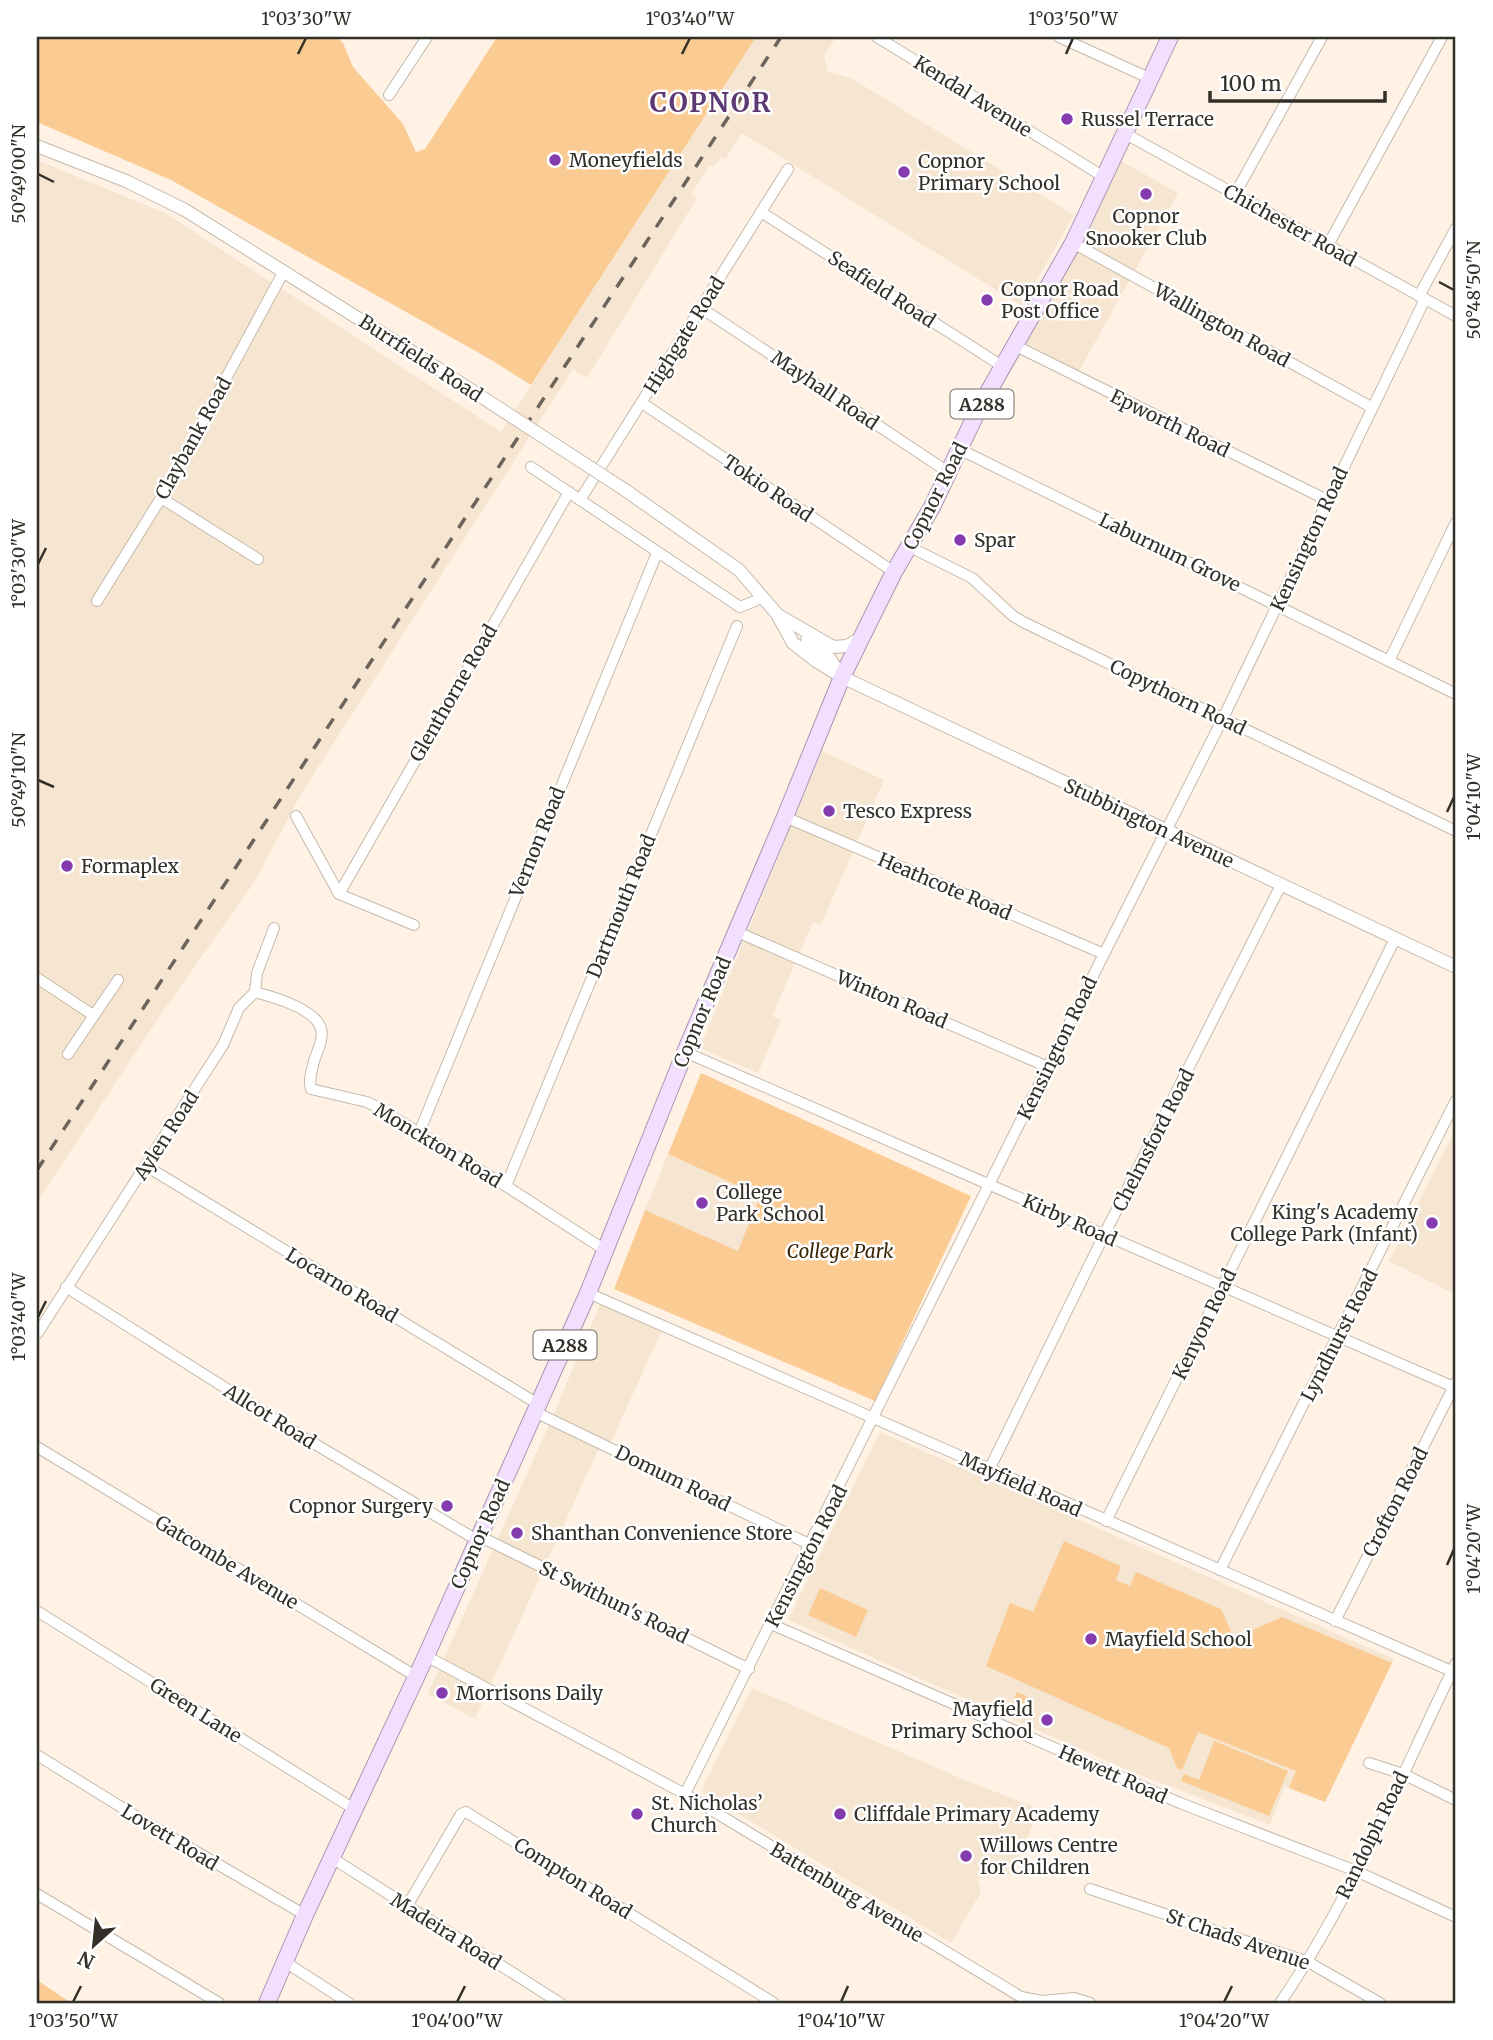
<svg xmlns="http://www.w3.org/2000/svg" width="1493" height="2040" font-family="Merriweather,serif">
  <rect width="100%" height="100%" fill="#fff2e4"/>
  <g fill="#f6e5d0">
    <path d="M756 37H836L824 56 828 72 851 78 1074 215 1022 306 742 133 725 159 721 157 714 167 710 165 691 194 697 198 587 378 573 369 301 794 255 881 157 1020 37 1202V160L167 214 501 432Z"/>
    <path d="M1121 161 1178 193 1079 371 1026 343 1084 240Z"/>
    <path d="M822 751 884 780 821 925 813 922 772 1016 781 1020 758 1073 700 1048Z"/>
    <path d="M1456 1128V1295L1389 1261Z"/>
    <path d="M668 1154 760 1196 738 1252 645 1210Z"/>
    <path d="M600 1304 661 1332 606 1453 598 1450 475 1719 428 1694 549 1425Z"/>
    <path d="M880 1432 1394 1659 1325 1802 1285 1786 1270 1825 1132 1772 788 1620Z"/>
    <path d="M752 1688 965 1780 1040 1809 1011 1874 977 1879 981 1892 951 1943 701 1791Z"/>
  </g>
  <g fill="#facc93">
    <path d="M37 37H337L343 43 353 67 403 124 416 152 425 149 497 37H756L531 385 488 358 171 180 37 122Z"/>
    <path d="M701 1073 971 1196 875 1401 614 1289 645 1210 738 1251 760 1196 668 1154Z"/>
    <path d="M1064 1541 1121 1566 1116 1580 1130 1586 1136 1572 1221 1609 1234 1638 1282 1617 1392 1663 1325 1802 1289 1788 1296 1771 1198 1732 1182 1770 1177 1768 1169 1748 986 1666 1010 1603 1033 1612Z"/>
    <path d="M820 1588 868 1610 856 1637 808 1615Z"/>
    <path d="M1017 1692 1027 1696 1017 1719 1007 1715Z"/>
    <path d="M1214 1741 1288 1771 1269 1816 1181 1781 1184 1774 1199 1780Z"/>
    <path d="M37 1980 71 2003H37Z"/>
  </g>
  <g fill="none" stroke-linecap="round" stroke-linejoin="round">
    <g stroke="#c5b9ab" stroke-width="12">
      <g id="minor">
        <path d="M877 37 1104 177"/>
        <path d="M1059 37 1149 78"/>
        <path d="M389 95 427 37"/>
        <path d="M1124 133 1456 316"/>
        <path d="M1235 194 1322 37"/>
        <path d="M761 212 1002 366"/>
        <path d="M1073 243 1371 407"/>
        <path d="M1328 245 1442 37"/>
        <path d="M1419 296 1456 228"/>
        <path d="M701 308 948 472"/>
        <path d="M1014 345 1327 500"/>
        <path d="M642 403 894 572"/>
        <path d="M959 449 1456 694"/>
        <path d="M531 467 740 607 755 601 762 595"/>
        <path d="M161 498 258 559"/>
        <path d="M580 500 788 169"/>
        <path d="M910 547 972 578 1013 616 1023 622 1456 831"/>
        <path d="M97 601 161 498 284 271"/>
        <path d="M1389 661 1456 522"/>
        <path d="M296 816 339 894 414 925"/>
        <path d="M785 817 1104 954"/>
        <path d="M339 894 569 492"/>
        <path d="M735 931 1048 1067"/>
        <path d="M37 978 93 1015"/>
        <path d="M255 992C274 997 316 1009 321 1029 324 1039 317 1052 314 1061 312 1071 308 1079 311 1089L367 1102 377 1107 506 1186 605 1250"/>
        <path d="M685 1052 1456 1388"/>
        <path d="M68 1054 118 980"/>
        <path d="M419 1133 657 553"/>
        <path d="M146 1166 538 1404"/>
        <path d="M506 1186 737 626"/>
        <path d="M66 1287 298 1434 477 1540"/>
        <path d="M588 1293 1456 1673"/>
        <path d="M37 1334 223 1045 239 1008 255 992 257 973 274 928"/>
        <path d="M535 1412 811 1545"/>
        <path d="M37 1447 417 1677"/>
        <path d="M989 1470 1104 1235 1281 885"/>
        <path d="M1106 1521 1395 939"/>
        <path d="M479 1536 749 1669"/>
        <path d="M1220 1570 1456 1100"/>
        <path d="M37 1611 354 1809"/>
        <path d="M1335 1621 1456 1382"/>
        <path d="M771 1624 1180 1803 1356 1871 1456 1917"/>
        <path d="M426 1656 685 1794 1021 1997 1042 2001 1074 1998 1090 2003"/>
        <path d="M37 1755 147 1823 305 1915"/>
        <path d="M1369 1763 1403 1774 1456 1800"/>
        <path d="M685 1794 1104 954 1223 718 1425 299"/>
        <path d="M332 1858 560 2003"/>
        <path d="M1090 1889 1308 1962 1380 2003"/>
        <path d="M37 1894 219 2003"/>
        <path d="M407 1906 461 1814 466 1812 774 2003"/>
        <path d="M285 1962 349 2003"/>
        <path d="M1280 2003C1352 1898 1400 1777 1456 1663"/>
      </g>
    </g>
    <g stroke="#c5b9ab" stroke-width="14">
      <g id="tertiary">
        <path d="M37 146 126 181 185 210 428 362"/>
        <path d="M625 490 739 570 777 614 793 643 816 661 842 677 1456 967"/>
        <path d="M778 615 833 647 847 646 861 638"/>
        <path d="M807 640 830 659 840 674"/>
      </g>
    </g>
    <g stroke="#a894b2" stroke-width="18">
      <path id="primary" d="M267 2003 305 1915 426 1656 588 1293 685 1052 785 817 842 677 894 572 932 507 978 410 1073 243 1170 37"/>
    </g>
    <use href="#minor" stroke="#fff" stroke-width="10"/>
    <use href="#tertiary" stroke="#fff" stroke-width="12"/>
    <use href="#primary" stroke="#f1dffd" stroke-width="16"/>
    <path stroke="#6b645c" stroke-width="3.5" stroke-dasharray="12 12" stroke-linecap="butt" d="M37 1170 781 37"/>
    <g stroke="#c5b9ab" stroke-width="14" stroke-linecap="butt">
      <path id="tertiary-bridge" d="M428 362 625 490"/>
    </g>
    <use href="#tertiary-bridge" stroke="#fff" stroke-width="12"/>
  </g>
  <path fill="none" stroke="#332f29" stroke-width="2.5" d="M298 54 306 38M682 54 690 38M1066 54 1073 38M38 174 54 182M1439 282 1454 290M38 564 46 548M38 780 54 787M1447 812 1454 797M38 1317 46 1301M1447 1565 1454 1549M73 2002 81 1986M457 2002 465 1986M841 2002 848 1986M1224 2002 1232 1986"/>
  <g fill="#843bad" stroke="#fff" stroke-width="2.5">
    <circle cx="1067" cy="119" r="7"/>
    <circle cx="555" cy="160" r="7"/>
    <circle cx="904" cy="172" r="7"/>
    <circle cx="1146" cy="194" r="7"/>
    <circle cx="987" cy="300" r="7"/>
    <circle cx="960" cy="540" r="7"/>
    <circle cx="829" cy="811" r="7"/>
    <circle cx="67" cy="866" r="7"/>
    <circle cx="702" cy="1203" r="7"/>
    <circle cx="1432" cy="1223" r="7"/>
    <circle cx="447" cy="1506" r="7"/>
    <circle cx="517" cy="1533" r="7"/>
    <circle cx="1091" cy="1639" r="7"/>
    <circle cx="442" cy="1693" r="7"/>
    <circle cx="1047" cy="1720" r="7"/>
    <circle cx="637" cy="1814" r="7"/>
    <circle cx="840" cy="1814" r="7"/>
    <circle cx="966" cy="1856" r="7"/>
  </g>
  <g text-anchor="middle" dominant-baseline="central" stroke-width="5" stroke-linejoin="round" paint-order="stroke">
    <g fill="#fff" stroke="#706d69" stroke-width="2">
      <rect x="950.5" y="389.5" width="63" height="29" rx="5"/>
      <rect x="533.5" y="1330.5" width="63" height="29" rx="5"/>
    </g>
    <g font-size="18" font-weight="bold" fill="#332f29">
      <text x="982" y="404">A288</text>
      <text x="565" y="1345">A288</text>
    </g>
    <g font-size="19" fill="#332f29" stroke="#fff">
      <text transform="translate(973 96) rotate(32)">Kendal Avenue</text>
      <text transform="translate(1290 225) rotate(29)">Chichester Road</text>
      <text transform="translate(882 289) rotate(33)">Seafield Road</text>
      <text transform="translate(1222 325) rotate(29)">Wallington Road</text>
      <text transform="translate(684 335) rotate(-58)">Highgate Road</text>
      <text transform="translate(421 358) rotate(33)">Burrfields Road</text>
      <text transform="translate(825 390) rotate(34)">Mayhall Road</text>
      <text transform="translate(1170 423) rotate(26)">Epworth Road</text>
      <text transform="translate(193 438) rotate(-61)">Claybank Road</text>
      <text transform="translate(768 488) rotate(34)">Tokio Road</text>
      <text transform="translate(935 496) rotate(-63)">Copnor Road</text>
      <text transform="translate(1309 539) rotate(-65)">Kensington Road</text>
      <text transform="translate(1170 552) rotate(26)">Laburnum Grove</text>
      <text transform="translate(453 693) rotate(-60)">Glenthorne Road</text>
      <text transform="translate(1178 697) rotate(26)">Copythorn Road</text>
      <text transform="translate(1149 823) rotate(25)">Stubbington Avenue</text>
      <text transform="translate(537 842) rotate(-68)">Vernon Road</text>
      <text transform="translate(945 886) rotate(23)">Heathcote Road</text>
      <text transform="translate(621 906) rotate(-68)">Dartmouth Road</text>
      <text transform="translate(892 999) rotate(23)">Winton Road</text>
      <text transform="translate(702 1012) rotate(-67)">Copnor Road</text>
      <text transform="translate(1057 1048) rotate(-64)">Kensington Road</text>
      <text transform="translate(166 1135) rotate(-57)">Aylen Road</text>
      <text transform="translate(1153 1140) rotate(-63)">Chelmsford Road</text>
      <text transform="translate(438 1145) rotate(31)">Monckton Road</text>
      <text transform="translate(1070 1220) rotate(24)">Kirby Road</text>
      <text transform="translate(342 1285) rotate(31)">Locarno Road</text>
      <text transform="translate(1204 1324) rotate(-64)">Kenyon Road</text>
      <text transform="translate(1339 1335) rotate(-63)">Lyndhurst Road</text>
      <text transform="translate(270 1416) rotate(32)">Allcot Road</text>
      <text transform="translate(673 1478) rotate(26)">Domum Road</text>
      <text transform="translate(1021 1484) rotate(24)">Mayfield Road</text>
      <text transform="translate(1395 1502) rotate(-63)">Crofton Road</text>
      <text transform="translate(480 1534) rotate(-66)">Copnor Road</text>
      <text transform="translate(806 1556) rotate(-63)">Kensington Road</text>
      <text transform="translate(227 1562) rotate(31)">Gatcombe Avenue</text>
      <text transform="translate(614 1602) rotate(26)">St Swithun's Road</text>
      <text transform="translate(196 1710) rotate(32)">Green Lane</text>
      <text transform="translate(1113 1774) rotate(24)">Hewett Road</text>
      <text transform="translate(1372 1835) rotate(-64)">Randolph Road</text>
      <text transform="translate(170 1837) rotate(31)">Lovett Road</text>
      <text transform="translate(573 1878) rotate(32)">Compton Road</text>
      <text transform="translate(847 1892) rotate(31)">Battenburg Avenue</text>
      <text transform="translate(446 1931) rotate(32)">Madeira Road</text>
      <text transform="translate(1238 1939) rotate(19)">St Chads Avenue</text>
    </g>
    <g font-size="19" fill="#332f29" stroke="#fff" text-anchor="start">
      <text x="1081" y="119">Russel Terrace</text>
      <text x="569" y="160">Moneyfields</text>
      <text x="918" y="161">Copnor<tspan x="918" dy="22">Primary School</tspan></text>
      <text x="1146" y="216" text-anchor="middle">Copnor<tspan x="1146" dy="22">Snooker Club</tspan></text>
      <text x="1001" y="289">Copnor Road<tspan x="1001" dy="22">Post Office</tspan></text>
      <text x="974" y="540">Spar</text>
      <text x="843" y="811">Tesco Express</text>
      <text x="81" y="866">Formaplex</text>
      <text x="716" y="1192">College<tspan x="716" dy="22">Park School</tspan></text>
      <text x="1418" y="1212" text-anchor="end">King's Academy<tspan x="1418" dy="22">College Park (Infant)</tspan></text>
      <text x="433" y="1506" text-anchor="end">Copnor Surgery</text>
      <text x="531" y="1533">Shanthan Convenience Store</text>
      <text x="1105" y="1639">Mayfield School</text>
      <text x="456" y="1693">Morrisons Daily</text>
      <text x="1033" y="1709" text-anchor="end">Mayfield<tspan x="1033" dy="22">Primary School</tspan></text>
      <text x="651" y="1803">St. Nicholas’<tspan x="651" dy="22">Church</tspan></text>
      <text x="854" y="1814">Cliffdale Primary Academy</text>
      <text x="980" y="1845">Willows Centre<tspan x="980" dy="22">for Children</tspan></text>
    </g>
    <g font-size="19" font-style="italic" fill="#3d2603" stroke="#fff">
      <text x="840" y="1251">College Park</text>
    </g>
    <g font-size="26" font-weight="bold" letter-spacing="2" fill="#5d3973" stroke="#fff">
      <text x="711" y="102">COPNOR</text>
    </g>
  </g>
  <rect width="1493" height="2040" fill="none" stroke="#ffffff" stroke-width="77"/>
  <g transform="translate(94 1945) rotate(207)" stroke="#ffffff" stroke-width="5" paint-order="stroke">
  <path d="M0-5L12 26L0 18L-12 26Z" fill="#332f29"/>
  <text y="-10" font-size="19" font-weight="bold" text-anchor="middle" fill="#332f29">N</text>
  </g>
  <path d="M1210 91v10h175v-10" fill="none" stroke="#332f29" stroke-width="3.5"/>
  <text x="1220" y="91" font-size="21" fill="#332f29" stroke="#ffffff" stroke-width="5" paint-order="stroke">100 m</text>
  <rect x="38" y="38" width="1416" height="1964" fill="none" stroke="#332f29" stroke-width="2.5"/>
  <g font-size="18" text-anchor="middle" fill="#332f29">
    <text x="306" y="25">1°03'30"W</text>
    <text x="690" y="25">1°03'40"W</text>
    <text x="1073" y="25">1°03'50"W</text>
    <text transform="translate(19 174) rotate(-90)" y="6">50°49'00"N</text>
    <text transform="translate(1474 290) rotate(-90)" y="6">50°48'50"N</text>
    <text transform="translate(19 564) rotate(-90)" y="6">1°03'30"W</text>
    <text transform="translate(19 780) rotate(-90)" y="6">50°49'10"N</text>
    <text transform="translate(1474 797) rotate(-90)" y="6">1°04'10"W</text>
    <text transform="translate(19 1317) rotate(-90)" y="6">1°03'40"W</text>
    <text transform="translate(1474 1549) rotate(-90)" y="6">1°04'20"W</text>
    <text x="73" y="2027">1°03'50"W</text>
    <text x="457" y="2027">1°04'00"W</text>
    <text x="841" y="2027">1°04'10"W</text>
    <text x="1224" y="2027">1°04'20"W</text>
  </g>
</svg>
